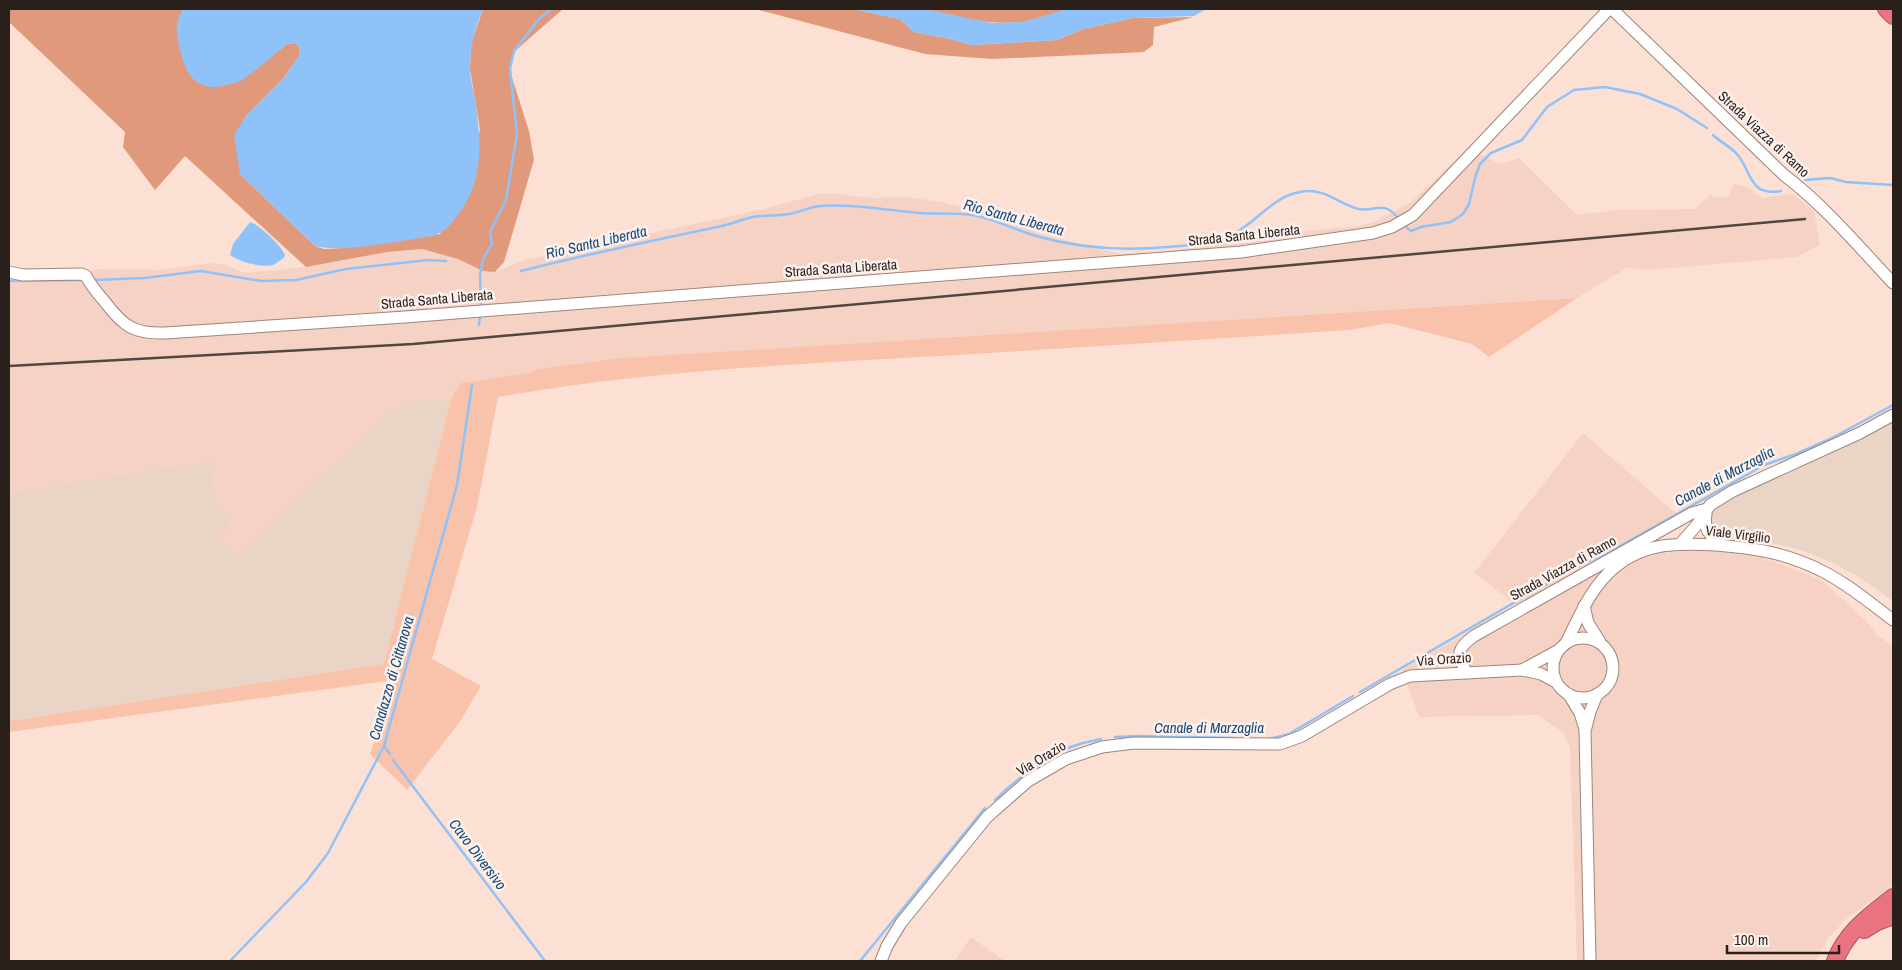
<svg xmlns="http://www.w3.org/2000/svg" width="1902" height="970" font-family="'Archivo Narrow',sans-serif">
  <rect width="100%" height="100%" fill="#fce0d4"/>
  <g fill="#f6d2c4">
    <path d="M1467 149 1501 164 1519 158 1577 215 1618 210 1695 209 1711 194 1713 198 1728 197 1734 184 1748 187 1762 198 1793 194 1814 211 1820 245 1797 257 1648 270 1627 268 1577 298 621 358 537 369 528 373 460 383 451 399 418 400 407 402 383 418 239 556 216 541 232 523 218 507 209 463 9 493V276H78L96 269 162 270 209 263 225 265 246 273 306 267 387 252 422 249 458 259 483 271 495 272 525 260 760 210 818 194H836L872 198 908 197 941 202 984 212 1017 222 1034 232 1120 254 1156 253 1315 230 1361 226 1374 222 1411 202Z"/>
    <path d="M1583 433 1679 516 1652 531 1666 553 1685 551H1718L1760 557 1792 568 1823 581 1868 623 1877 635 1893 646V885L1846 919 1828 938 1816 961H1577L1570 748 1564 733 1537 715 1419 717 1402 670 1516 605 1474 573Z"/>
    <path d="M971 937 1005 961H954Z"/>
  </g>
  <g fill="#e9d4c6">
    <path d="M451 399 384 664 9 721V493L209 462 218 507 232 523 216 541 239 555 383 418 407 402 418 400Z"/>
    <path d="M1893 408V601L1862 579 1833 563 1804 551 1764 541 1716 532 1708 520 1709 501 1858 429Z"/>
  </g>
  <path fill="#f9c2aa" d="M1577 298 1489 357 1472 344 1389 323 1349 330C1206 339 1063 349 920 357 779 365 637 372 498 397L477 507 432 659 481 686 461 720 407 790 370 754 394 680 9 732V721L384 664 451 399 460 383 528 373 537 369 621 358Z"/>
  <g fill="#e09a7b">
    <path d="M9 9H183L181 13 240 81 287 44 296 43 300 48 299 56 283 79 246 116 240 174 315 246 324 249 344 248 440 234 480 130 470 69 471 44 483 9H563L515 51 509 68 529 131 534 160 504 262 495 272 483 271 458 259 422 249 387 252 306 267 185 156 155 190 123 147 125 132 9 22Z"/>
    <path d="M755 9H853L900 19 914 32 951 39 972 45 1057 40 1083 29 1132 18 1194 17 1154 27 1153 45 1144 52 992 59 925 54Z"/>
    <path d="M925 9H1067C1023 32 970 22 925 9Z"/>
  </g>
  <g fill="#90c2fa">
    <path d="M183 9H483C475 28 470 47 470 68 470 78 473 89 475 99 481 141 485 180 457 216 449 226 444 233 431 236 399 241 344 253 315 246L240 174 234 135 246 116 283 79 299 56 300 48 296 43 287 44C272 55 258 70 242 80 238 83 232 83 227 85 200 92 187 79 181 53 176 37 174 23 183 9Z"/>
    <path d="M853 9H925L992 23 1023 22 1067 9H1206L1194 16 1132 18 1083 29 1057 40 972 45 951 39 914 32 900 19Z"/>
    <path d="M250 222C259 224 282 246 285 255L284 258C280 260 277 263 273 265 262 268 239 262 230 255L233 244Z"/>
  </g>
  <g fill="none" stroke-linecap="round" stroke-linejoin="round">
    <g stroke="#90c2fa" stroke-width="2.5">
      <path d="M1713 135C1720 142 1731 147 1737 154 1753 173 1748 196 1781 191"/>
      <path d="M1805 180 1830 178 1846 182 1893 185"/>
      <path d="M1406 227 1411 231 1421 227 1451 222 1463 214 1469 204 1475 178 1480 164 1491 153 1522 140 1547 107 1574 90 1605 87 1640 94 1677 109 1707 128"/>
      <path d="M521 271C588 254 655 240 722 226 732 224 742 219 753 217 765 215 777 216 789 214 800 212 810 207 820 206 854 204 887 210 920 213 934 214 948 213 962 214 988 215 1011 229 1036 236 1078 248 1124 251 1168 247 1187 245 1212 245 1230 236 1258 223 1274 192 1308 191 1327 190 1342 206 1359 209 1375 212 1383 200 1397 217"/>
      <path d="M95 280 144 278 201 271 261 281 296 280 346 269 428 260 446 261"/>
      <path d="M9 281 81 280"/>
      <path d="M481 307 480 275 483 259 492 244 490 232 506 200 517 134 510 69 514 51 539 19 551 9"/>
      <path d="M479 325 480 315"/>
      <path d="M1568 572 1622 545 1764 465 1796 454 1832 438 1893 405"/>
      <path d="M1360 692 1555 579"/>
      <path d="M1115 737 1139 736 1233 738"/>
      <path d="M1269 739 1289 734 1353 696"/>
      <path d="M384 746 390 754"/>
      <path d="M393 760 545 961"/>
      <path d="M995 800C1017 779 1042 759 1071 747 1080 743 1091 741 1101 739"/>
      <path d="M230 961 306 882 328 853 384 746 457 485 472 385"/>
      <path d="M860 961 985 808"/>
    </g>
    <g stroke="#9f857a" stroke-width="13">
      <g id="minor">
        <path d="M1612 9 1784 175C1825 206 1858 246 1893 283"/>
        <path d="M9 272 23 275 82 274 86 276C91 286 98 294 105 302 123 326 134 334 165 333L405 317 1241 252 1373 233 1392 227 1413 215 1609 9"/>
        <path d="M1706 514C1703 529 1710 537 1723 545"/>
        <path d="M1681 543 1696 526 1710 505 1733 491 1860 433 1893 415"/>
        <path d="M1584 606 1588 623 1600 642"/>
        <circle cx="1583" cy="668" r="30"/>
        <path d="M1566 643C1580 615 1591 587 1615 567 1645 542 1679 543 1716 545 1755 548 1786 553 1822 571 1848 584 1870 603 1893 620"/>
        <path d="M1522 670 1557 651"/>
        <path d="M1467 673C1456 655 1457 648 1474 636L1692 513 1707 509"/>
        <path d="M1569 695 1580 713 1585 729"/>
        <path d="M881 961 887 946 901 923 987 817 1028 781 1066 759 1102 747 1134 743 1280 744 1302 736 1390 684 1410 676 1522 670 1541 674 1556 682"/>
        <path d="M1590 961 1585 731 1590 712 1597 694"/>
      </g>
    </g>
    <g stroke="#a6565d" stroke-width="18">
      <g id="highway">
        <path d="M1886 9 1893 16"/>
        <path d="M1864 930 1877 922 1893 916"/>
        <path d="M1835 961C1846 932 1869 916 1893 897"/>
      </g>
    </g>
    <use href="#minor" stroke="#fff" stroke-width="11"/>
    <use href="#highway" stroke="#ea7380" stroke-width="16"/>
    <path stroke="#534640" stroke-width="2.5" d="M9 366 413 344 1805 219"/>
  </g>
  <g text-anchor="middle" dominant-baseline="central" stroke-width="5" stroke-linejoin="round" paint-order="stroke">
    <g font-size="14" fill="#291f1b" stroke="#fcf1ec">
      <text transform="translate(1764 134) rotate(43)">Strada Viazza di Ramo</text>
      <text transform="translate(1244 235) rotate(-6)">Strada Santa Liberata</text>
      <text transform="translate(841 268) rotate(-4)">Strada Santa Liberata</text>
      <text transform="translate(437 299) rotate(-5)">Strada Santa Liberata</text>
      <text transform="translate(1738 534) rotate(7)">Viale Virgilio</text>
      <text transform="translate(1563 568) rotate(-29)">Strada Viazza di Ramo</text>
      <text transform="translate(1444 659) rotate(-4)">Via Orazio</text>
      <text transform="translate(1041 758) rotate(-31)">Via Orazio</text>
    </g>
    <g font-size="15" font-style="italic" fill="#16497b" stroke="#fcf1ec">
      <text transform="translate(1014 217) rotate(15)">Rio Santa Liberata</text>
      <text transform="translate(596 242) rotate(-13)">Rio Santa Liberata</text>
      <text transform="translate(1724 476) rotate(-28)">Canale di Marzaglia</text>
      <text transform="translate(391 678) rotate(-74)">Canalazzo di Cittanova</text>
      <text x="1209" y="727">Canale di Marzaglia</text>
      <text transform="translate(478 854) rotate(53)">Cavo Diversivo</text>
    </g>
  </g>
  <rect width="1902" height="970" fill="none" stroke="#291f1b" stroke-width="20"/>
  <path d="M1727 945v8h112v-8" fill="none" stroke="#291f1b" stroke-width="2.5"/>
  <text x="1734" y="945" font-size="15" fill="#291f1b" stroke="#fcf1ec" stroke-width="4" paint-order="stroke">100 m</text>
</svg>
